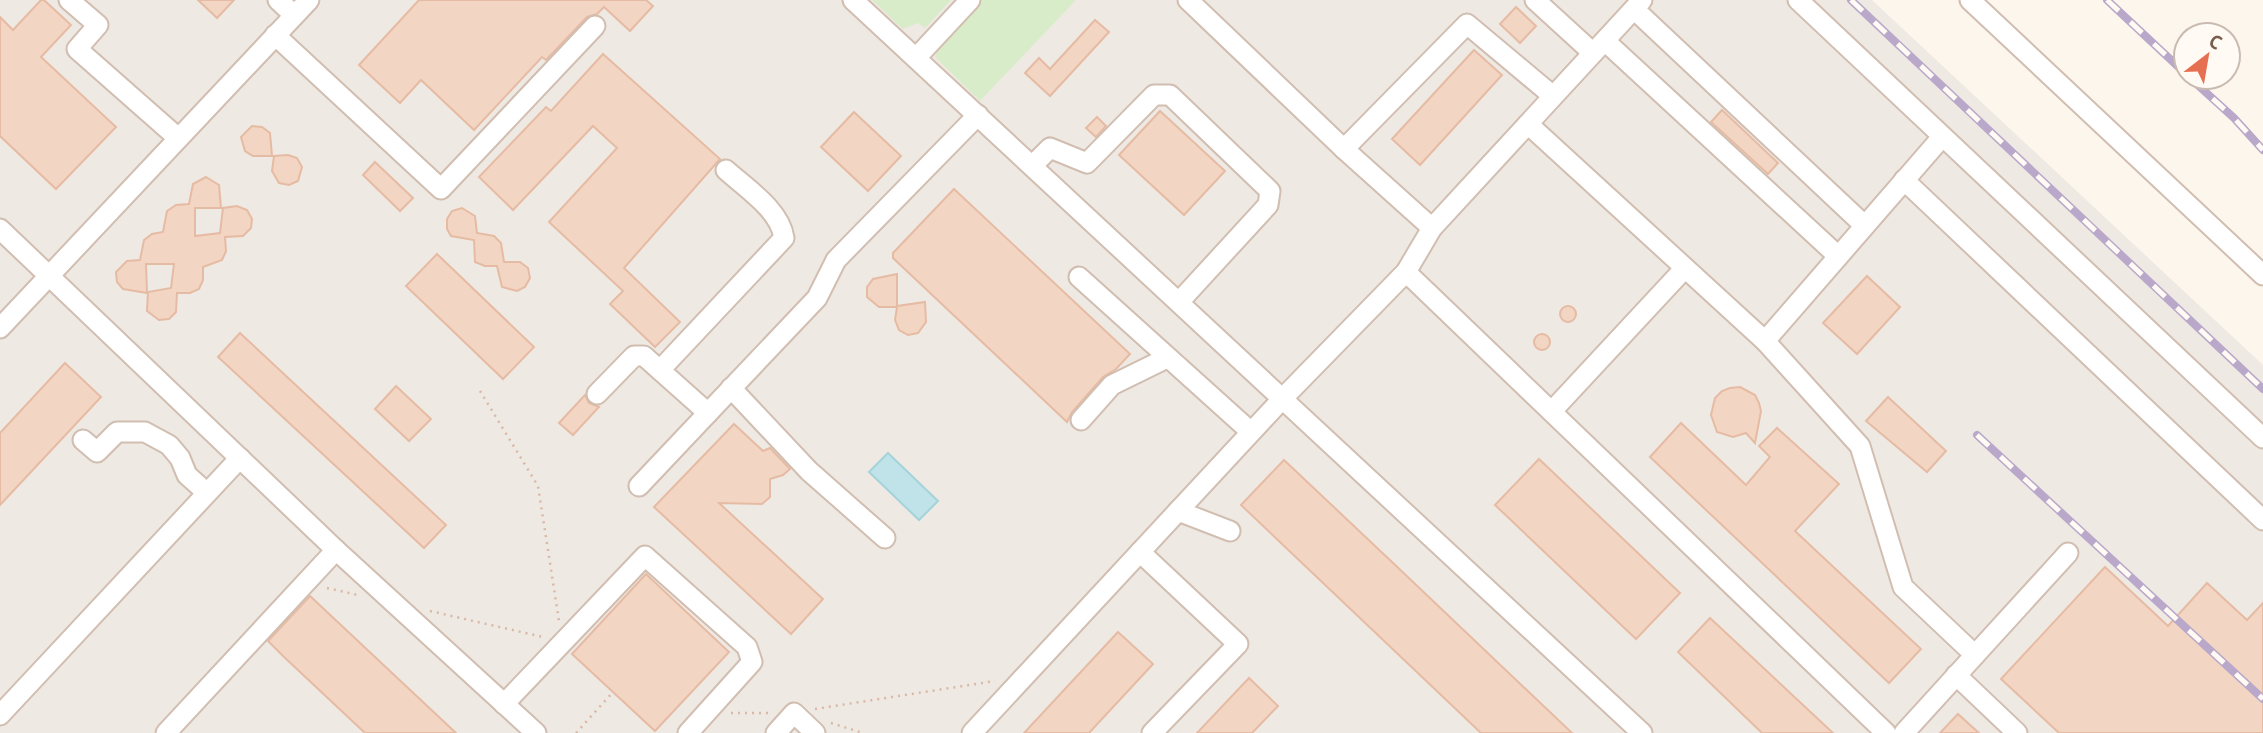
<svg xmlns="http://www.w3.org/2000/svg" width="2263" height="733" font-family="'PT Sans',sans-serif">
  <rect width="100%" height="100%" fill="#fdf6ec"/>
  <path fill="#efe9e4" d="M0 0H1872L2263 365V733H0Z"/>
  <g fill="#d8ecc9">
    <path d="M872 0H951L925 28 918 23 903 29Z"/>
    <path d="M982 0H1076L980 101 935 57 940 43Z"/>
  </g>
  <path fill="#bfe3e8" stroke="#a5d3da" stroke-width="2" d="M888 453 938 501 919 520 869 472Z"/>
  <g fill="#f3d5c3" stroke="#e6bba3" stroke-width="2">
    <path d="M41 0H44L71 25 41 57 116 127 56 189 0 136V17L13 30Z"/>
    <path d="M198 0H234L217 18Z"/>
    <path d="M419 0H646L653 6 630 31 604 7 597 14 587 17 546 60 542 57 474 130 421 80 400 103 359 65Z"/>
    <path d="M1516 7 1536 26 1520 43 1500 24Z"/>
    <path d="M1095 20 1109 32 1050 96 1025 73 1039 58 1050 69Z"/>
    <path d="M1474 50 1502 75 1420 165 1392 139Z"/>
    <path d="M603 54 720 159 624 268 680 322 655 347 610 304 623 291 549 222 617 148 593 126 513 210 479 177 546 107 551 111Z"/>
    <path d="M1722 110 1778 163 1768 174 1711 122Z"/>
    <path d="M1160 111 1225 171 1184 215 1119 155Z"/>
    <path d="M854 112 901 156 868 191 821 147Z"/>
    <path d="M1097 117 1106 126 1096 137 1086 128Z"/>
    <path d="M252 126 262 127 270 133 272 156H253L245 151 241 137Z"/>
    <path d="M288 155 297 158 302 167 298 181 289 185 279 183 272 171 274 156Z"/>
    <path d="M375 162 413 198 400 211 363 175Z"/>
    <path d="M206 177 219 185 221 208H195V236L220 233 223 208 237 206 247 210 252 219 251 228 243 236 225 237 226 251 222 260 203 267V280L199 289 190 293H177L176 312 169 319 159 320 147 311 148 292 171 288 174 264H146L147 293 123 289 117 282 116 272 127 261 140 260 144 240 152 234 163 232 167 211 176 205 189 204 193 184Z"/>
    <path d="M954 189 1130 354 1116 369 1103 377 1072 412 1067 422 893 258V253Z"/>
    <path d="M462 208 475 216 477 233 494 236 501 243 504 262H520L528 268 530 278 525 287 517 291 502 287 497 266H485L475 262 474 240 451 236 447 229V219L452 211Z"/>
    <path d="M437 254 534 347 503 379 406 286Z"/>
    <path d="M897 274V306L925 302 926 322 918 333 908 335 899 330 895 320 897 307H879L867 297V287L873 279Z"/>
    <path d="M1867 276 1900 307 1857 354 1823 323Z"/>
    <circle cx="1568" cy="314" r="8"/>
    <path d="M240 333 446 525 424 548 218 357Z"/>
    <circle cx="1542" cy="342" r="8"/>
    <path d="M65 363 101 397 0 505V433Z"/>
    <path d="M396 386 431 419 409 441 375 409Z"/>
    <path d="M1740 387 1755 395 1759 403 1761 411 1755 443 1746 433 1733 437 1717 432 1711 415 1715 398 1722 391 1730 388Z"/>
    <path d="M585 395 589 403 599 407 573 435 559 423Z"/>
    <path d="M1888 397 1946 451 1927 472 1866 421Z"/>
    <path d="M1681 423 1746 485 1770 457 1759 446 1777 428 1839 484 1795 531 1921 649 1889 683 1650 457Z"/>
    <path d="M734 424 763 451 770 448 790 469 783 475 770 479V497L762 504 719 503 823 599 791 634 654 507Z"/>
    <path d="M1539 459 1680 593 1636 639 1495 505Z"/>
    <path d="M1284 460 1392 562 1572 733H1481L1241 505Z"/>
    <path d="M2105 567 2168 626 2207 583 2247 620 2263 603V733H2059L2001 679Z"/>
    <path d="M646 574 729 652 655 731 572 654Z"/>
    <path d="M310 596 456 733H365L283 656 268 641Z"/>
    <path d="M1710 618 1833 733H1762L1678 652Z"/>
    <path d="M1118 632 1153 664 1089 733H1024Z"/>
    <path d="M1249 678 1278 706 1252 733H1197Z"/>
    <path d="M1958 714 1979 733H1940Z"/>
  </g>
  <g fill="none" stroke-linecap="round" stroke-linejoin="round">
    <g stroke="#d1beb0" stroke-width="23">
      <g id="minor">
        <path d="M69 0 98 25 77 49 178 138"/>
        <path d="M278 0 294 15"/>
        <path d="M853 0 1642 733"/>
        <path d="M1188 0 1344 149 1432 228"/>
        <path d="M1535 0 1593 53"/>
        <path d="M1798 0 2263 438"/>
        <path d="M1970 0 2263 275"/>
        <path d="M1634 9 1864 225"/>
        <path d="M275 35 441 189 595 26"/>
        <path d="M1605 41 1838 256"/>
        <path d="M916 58 970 0"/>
        <path d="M1528 124 1765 341 1860 446 1903 587 1975 655 1904 733"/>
        <path d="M1344 149 1467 24 1553 96"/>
        <path d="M1032 166 1050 148 1087 163 1154 95H1170L1270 191 1268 205 1179 302"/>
        <path d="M1904 180 2263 520"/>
        <path d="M0 229 336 550 536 733"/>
        <path d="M1406 272 1886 733"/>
        <path d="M1079 277 1251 432"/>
        <path d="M0 328 309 0"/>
        <path d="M1765 341 1942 137"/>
        <path d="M660 370 784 238C780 210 747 189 726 170"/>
        <path d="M731 388 809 471 885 538"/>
        <path d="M597 394 634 356H644L708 413 817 298 836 260 978 115"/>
        <path d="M1552 411 1685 268"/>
        <path d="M1081 420 1112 385 1167 358"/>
        <path d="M83 440 97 452 117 432H145L169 445 180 458 187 475 207 493"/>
        <path d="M639 486 708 413"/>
        <path d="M1178 511 1230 531"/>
        <path d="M1140 552 1238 644 1152 733"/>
        <path d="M1975 655 2068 553"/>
        <path d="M1956 675 2017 733"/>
        <path d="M504 704 645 556 747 647 752 662 688 733"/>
        <path d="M0 715 240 458"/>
        <path d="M166 733 336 550"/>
        <path d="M776 733 794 713 815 733"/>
        <path d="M972 733 1283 398 1406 272 1432 228 1642 0"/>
      </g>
    </g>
    <g stroke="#d9b8a5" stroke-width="2.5" stroke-dasharray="2 5" stroke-linecap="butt">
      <path d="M480 391 538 486 559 621"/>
      <path d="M327 588 358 595"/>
      <path d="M430 611 543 637"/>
      <path d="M815 709 995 681"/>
      <path d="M731 713H770"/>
      <path d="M831 723 863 733"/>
      <path d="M576 733 613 692"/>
    </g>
    <use href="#minor" stroke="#fff" stroke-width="19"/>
    <g stroke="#b9a8c9" stroke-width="8">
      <g id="rail">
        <path d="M1851 0 2263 389"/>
        <path d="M2107 0 2186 74"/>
        <path d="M2189 77 2234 118 2263 150"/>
        <path d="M1977 435 2263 699"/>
      </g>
    </g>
    <use href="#rail" stroke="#fffaf3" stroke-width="5" stroke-dasharray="16" stroke-linecap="butt"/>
  </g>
  <g transform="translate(2207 56) rotate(31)"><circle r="33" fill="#fffaf3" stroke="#cabbb1" stroke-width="2"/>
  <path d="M0-5L12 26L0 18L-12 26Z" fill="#e76f51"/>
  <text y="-10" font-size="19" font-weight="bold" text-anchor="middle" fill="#7a5c4d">С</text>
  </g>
</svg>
